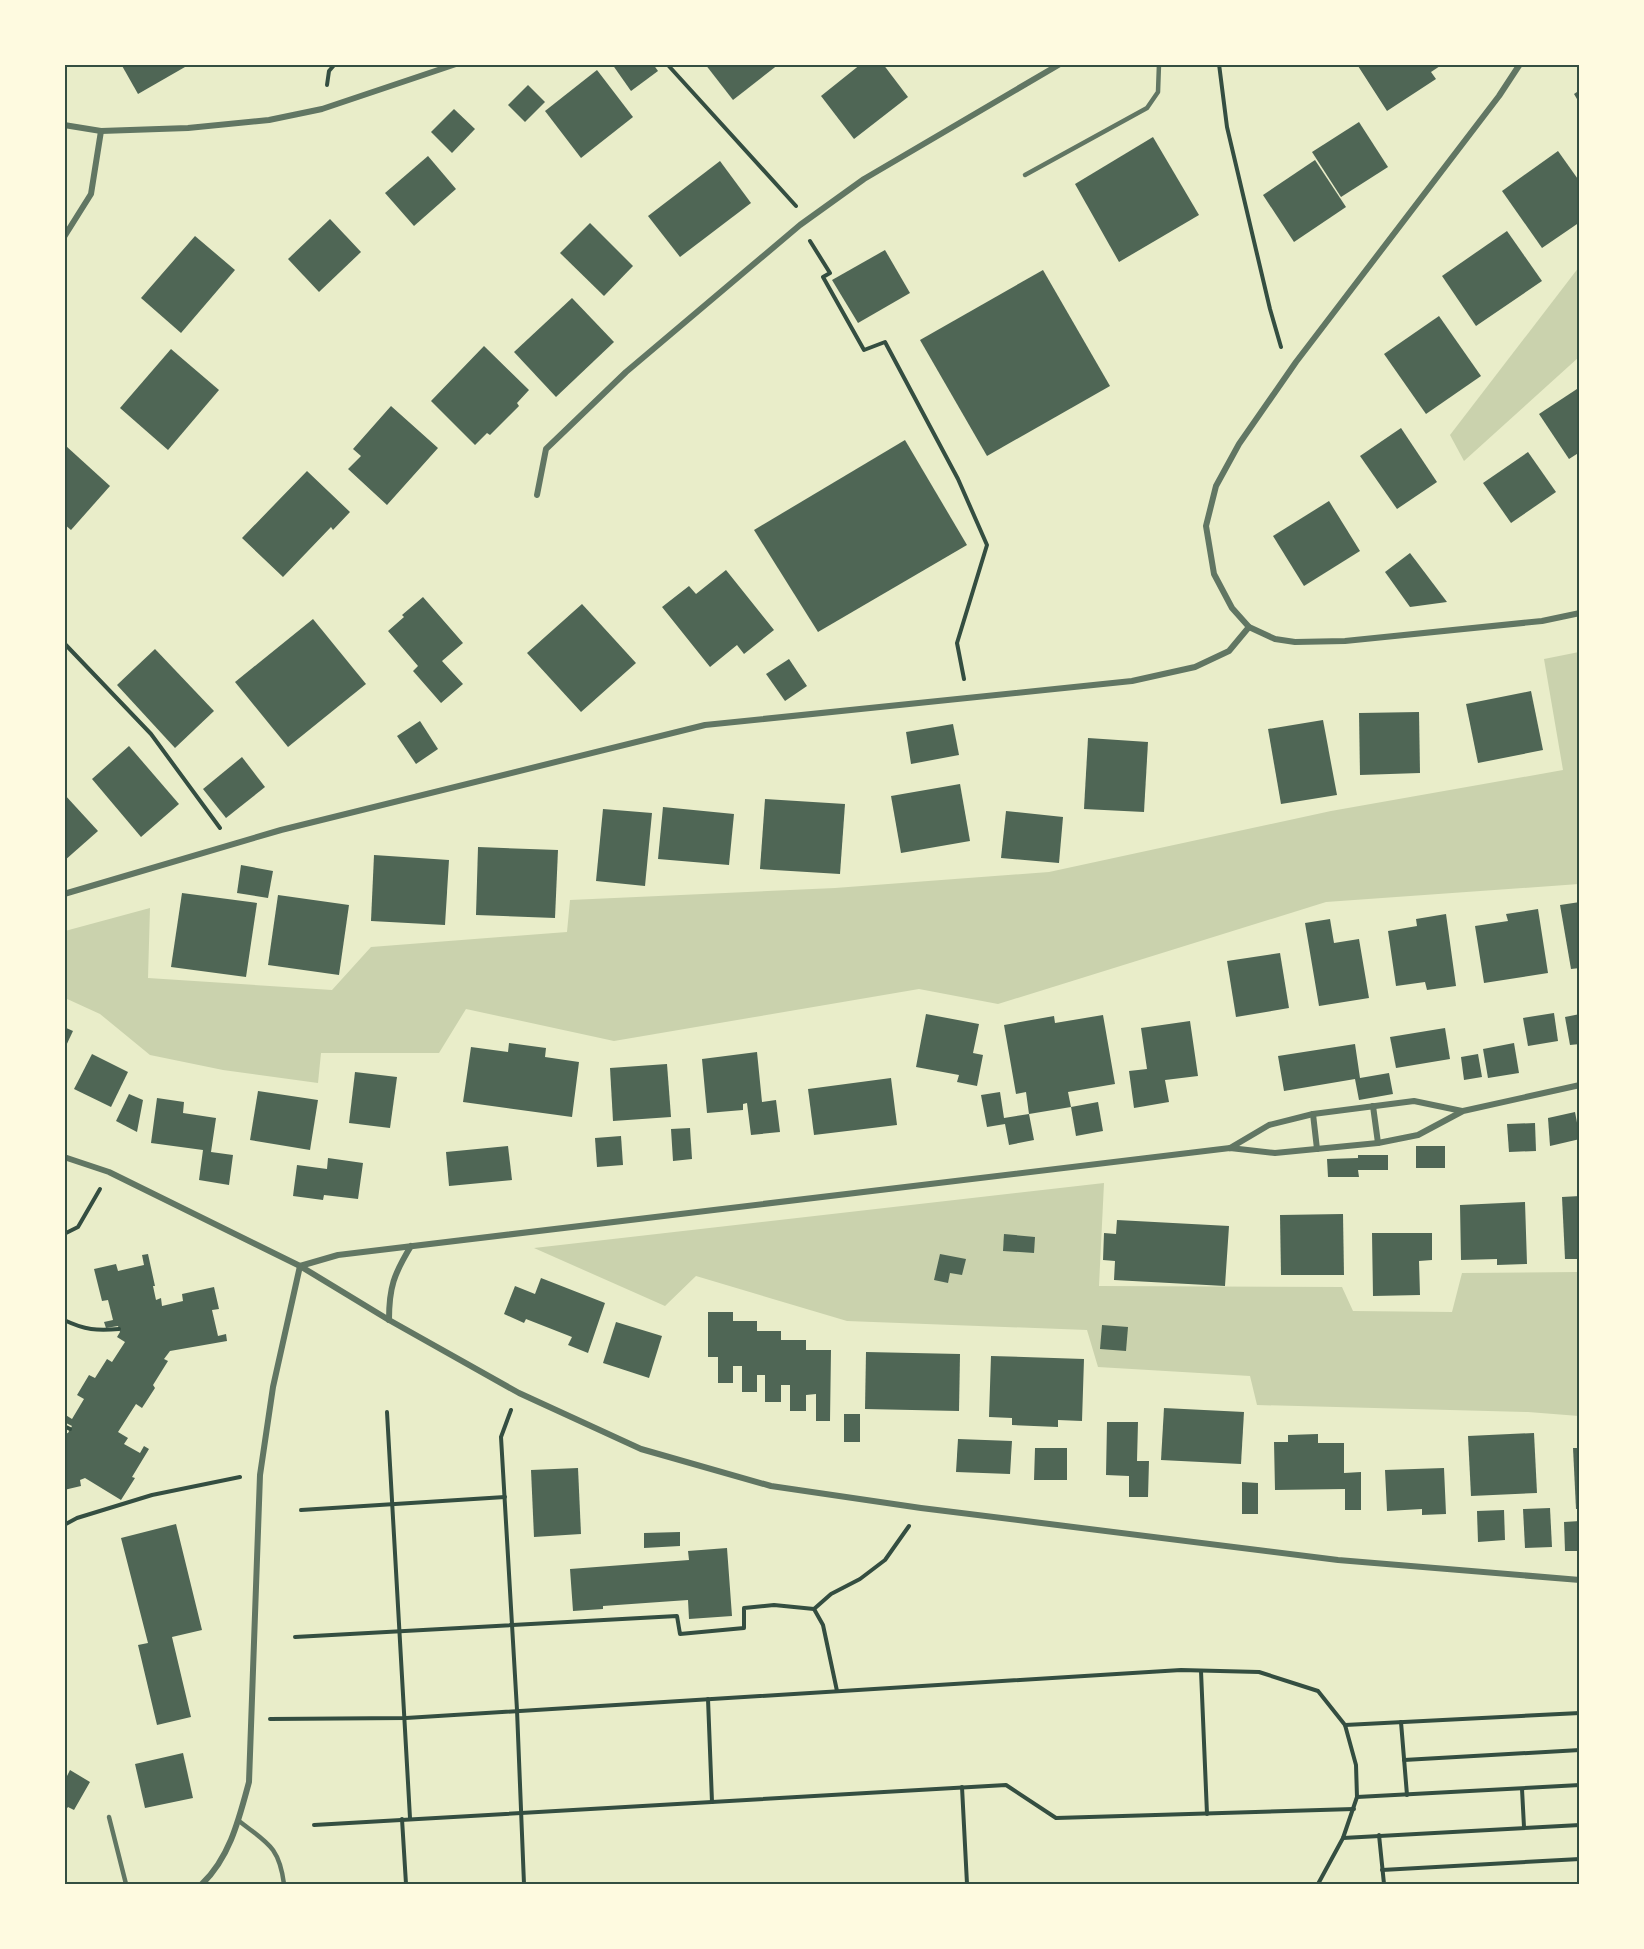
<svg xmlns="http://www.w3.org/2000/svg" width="1644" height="1949" font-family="Karla,sans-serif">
  <rect width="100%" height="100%" fill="#e9edc9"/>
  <g fill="#cad2ad">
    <path d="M1579 267V357L1464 461 1450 435Z"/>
    <path d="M1579 652V884L1326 902 998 1004 919 989 614 1041 466 1009 439 1053H321L318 1083 223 1070 150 1055 100 1014 65 998V931L150 908 148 978 332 990 371 947 567 932 570 900 835 888 1049 872 1331 811 1563 770 1544 659Z"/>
    <path d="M1104 1183 1099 1286 1342 1287 1353 1311 1452 1312 1462 1273 1579 1272V1416L1528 1412 1257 1405 1250 1376 1098 1367 1087 1330 847 1321 696 1276 665 1306 534 1248Z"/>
  </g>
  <g fill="#4f6655">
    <path d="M121 64H183L185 67 138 94Z"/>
    <path d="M612 64H653L658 71 631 91Z"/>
    <path d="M705 64H779L733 100Z"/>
    <path d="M861 64H883L908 97 854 139 821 96Z"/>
    <path d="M1361 64H1443L1431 72 1436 79 1387 111 1358 66Z"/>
    <path d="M597 70 633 117 581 158 545 111Z"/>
    <path d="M528 85 545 102 525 122 508 105Z"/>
    <path d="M1580 90V104L1574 94Z"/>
    <path d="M454 109 475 129 452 153 431 132Z"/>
    <path d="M1359 122 1388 167 1341 197 1312 152Z"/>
    <path d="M1153 137 1199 215 1119 262 1075 184Z"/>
    <path d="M1558 151 1580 182V222L1542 248 1502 191Z"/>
    <path d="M428 156 456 189 414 226 385 193Z"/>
    <path d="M1315 160 1346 207 1294 242 1263 195Z"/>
    <path d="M720 161 751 203 680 257 648 216Z"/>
    <path d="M330 219 361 252 319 292 288 259Z"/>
    <path d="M590 223 633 266 604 296 560 253Z"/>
    <path d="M1507 231 1542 281 1476 326 1442 276Z"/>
    <path d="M195 236 235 270 181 333 141 298Z"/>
    <path d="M885 250 910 293 858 323 832 280Z"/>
    <path d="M1043 270 1110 386 987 456 920 340Z"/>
    <path d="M572 298 614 342 556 397 514 352Z"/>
    <path d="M1439 316 1481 376 1426 414 1384 354Z"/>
    <path d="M484 346 529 390 517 403 519 406 490 435 487 433 475 445 431 401Z"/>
    <path d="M171 349 219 390 168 450 120 408Z"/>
    <path d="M1580 387V452L1569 459 1539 414Z"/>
    <path d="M391 406 438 448 387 505 348 469 361 456 353 449Z"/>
    <path d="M1401 428 1437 482 1397 509 1360 456Z"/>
    <path d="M905 440 967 545 818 632 754 530Z"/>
    <path d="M66 446 110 486 71 530 64 524V448Z"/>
    <path d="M1528 452 1556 492 1511 523 1483 483Z"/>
    <path d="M307 471 350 512 333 530 331 527 283 577 242 538Z"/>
    <path d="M1329 501 1360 551 1304 586 1273 536Z"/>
    <path d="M1410 553 1447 602 1410 607 1385 572Z"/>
    <path d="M726 570 774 630 744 654 737 645 710 667 662 607 689 586 696 594Z"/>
    <path d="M423 597 463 643 442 661 463 684 441 703 413 671 418 666 388 631 404 617 402 615Z"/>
    <path d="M582 604 636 663 581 712 527 653Z"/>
    <path d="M313 619 366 684 288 747 235 682Z"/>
    <path d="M155 649 214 711 175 748 117 685Z"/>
    <path d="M789 659 807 686 785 701 766 674Z"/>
    <path d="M1531 691 1543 750 1478 763 1466 704Z"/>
    <path d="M1419 712 1420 773 1360 775 1359 713Z"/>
    <path d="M1323 720 1337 795 1281 804 1268 729Z"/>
    <path d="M420 721 438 749 416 764 397 736Z"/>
    <path d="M953 724 959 755 911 764 906 732Z"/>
    <path d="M1088 738 1148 742 1144 812 1084 809Z"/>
    <path d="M129 746 179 804 141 837 92 779Z"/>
    <path d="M242 757 265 787 226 818 203 789Z"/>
    <path d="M960 784 970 841 901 853 891 796Z"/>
    <path d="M64 794 98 831 64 861Z"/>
    <path d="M765 799 845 804 840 874 760 869Z"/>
    <path d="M663 807 734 814 729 865 658 859Z"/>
    <path d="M603 809 652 813 645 886 596 881Z"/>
    <path d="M1006 811 1063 817 1059 863 1001 858Z"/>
    <path d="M478 847 558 850 555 918 476 915Z"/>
    <path d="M374 855 449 860 445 925 371 921Z"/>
    <path d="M241 865 273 871 268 898 237 893Z"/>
    <path d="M182 893 257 903 246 977 171 967Z"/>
    <path d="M278 895 349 905 339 975 268 965Z"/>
    <path d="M1580 902V968L1571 969 1560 905Z"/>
    <path d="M1538 909 1548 973 1484 983 1475 926 1508 921 1506 914Z"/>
    <path d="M1446 914 1456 986 1427 990 1425 982 1396 986 1388 931 1417 926 1416 919Z"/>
    <path d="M1330 919 1334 943 1359 939 1369 998 1319 1006 1305 923Z"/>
    <path d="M1280 953 1289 1008 1236 1017 1227 961Z"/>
    <path d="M1554 1013 1558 1041 1528 1046 1523 1018Z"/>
    <path d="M926 1014 979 1024 973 1053 983 1055 977 1086 957 1082 959 1075 916 1067Z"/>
    <path d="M1580 1014V1044L1570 1045 1565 1017Z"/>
    <path d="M1103 1015 1115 1084 1068 1092 1071 1107 1029 1114 1026 1092 1016 1094 1004 1025 1054 1016 1055 1023Z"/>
    <path d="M1190 1021 1198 1076 1165 1080 1169 1102 1134 1108 1129 1071 1147 1069 1141 1028Z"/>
    <path d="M64 1027 73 1031 64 1050Z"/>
    <path d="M1445 1028 1450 1059 1396 1068 1390 1037Z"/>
    <path d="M509 1043 546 1048 545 1057 579 1062 572 1117 463 1102 471 1047 508 1052Z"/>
    <path d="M1514 1043 1519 1073 1488 1078 1483 1049Z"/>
    <path d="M1355 1044 1360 1078 1389 1073 1393 1094 1359 1100 1355 1079 1284 1091 1278 1056Z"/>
    <path d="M757 1052 762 1102 776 1100 780 1132 751 1135 747 1103 743 1104V1110L707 1113 702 1059Z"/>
    <path d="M92 1054 128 1072 111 1107 74 1089Z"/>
    <path d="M1478 1054 1482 1077 1464 1080 1461 1057Z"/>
    <path d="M667 1064 671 1117 613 1121 610 1068Z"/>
    <path d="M355 1072 397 1077 390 1128 349 1123Z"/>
    <path d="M891 1078 897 1125 814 1135 808 1089Z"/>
    <path d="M258 1091 318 1100 310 1150 250 1140Z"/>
    <path d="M1000 1092 1004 1118 1029 1114 1034 1140 1009 1145 1005 1124 987 1127 981 1095Z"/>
    <path d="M129 1094 143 1100 137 1132 116 1121Z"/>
    <path d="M157 1098 184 1102 183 1113 216 1118 211 1152 233 1155 229 1185 199 1180 203 1150 151 1143Z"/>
    <path d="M1098 1102 1103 1131 1076 1136 1071 1107Z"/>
    <path d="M1575 1112 1580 1139 1550 1146 1548 1118Z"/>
    <path d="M1535 1123 1536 1151 1509 1152 1507 1124Z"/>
    <path d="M690 1128 692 1159 673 1161 671 1129Z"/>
    <path d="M621 1136 623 1165 597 1167 595 1138Z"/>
    <path d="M508 1146 512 1180 449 1186 446 1152Z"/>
    <rect x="1416" y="1146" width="29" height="22"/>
    <path d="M1358 1155H1388V1170H1358L1359 1177H1328L1327 1159 1358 1158Z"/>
    <path d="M328 1158 363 1163 358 1199 324 1195 323 1200 293 1196 297 1165 327 1169Z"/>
    <path d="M1580 1196V1259H1565L1562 1197Z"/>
    <path d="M1525 1202 1527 1264 1497 1265V1259L1461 1260 1460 1205Z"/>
    <path d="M1343 1214 1344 1275H1281L1280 1215Z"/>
    <path d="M1117 1220 1229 1226 1225 1286 1114 1280 1115 1261 1103 1260 1104 1233 1116 1234Z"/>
    <path d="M1372 1233H1432V1260L1419 1261 1420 1295 1373 1296Z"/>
    <path d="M1004 1234 1035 1237 1034 1253 1003 1251Z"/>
    <path d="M148 1254 155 1286H153L156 1300 161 1298 162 1306 183 1301 182 1294 214 1287 219 1309 212 1310 218 1336 226 1334 227 1341 170 1351 164 1359 168 1361 153 1385 155 1388 142 1408 136 1404 118 1432 128 1438 124 1444 140 1453 144 1446 149 1449 132 1477 135 1478 121 1500 85 1478 80 1480 81 1486 64 1490V1434L68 1433 72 1426 64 1422V1414L72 1419 84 1399 77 1395 89 1375 95 1378 107 1359 112 1362 125 1342 117 1337 120 1332 118 1326 106 1328 104 1322 113 1320 108 1300 102 1301 94 1269 116 1264 118 1271 144 1265 142 1255Z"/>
    <path d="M940 1254 966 1259 962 1275 950 1273 948 1283 934 1280Z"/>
    <path d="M541 1278 605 1303 588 1353 568 1345 572 1337 526 1319 524 1323 504 1314 515 1286 535 1294Z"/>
    <path d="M708 1312H733V1321H757V1331H781V1340H806V1350H831L830 1421H816V1394L806 1395V1411H790V1385H781V1402H765V1375H757V1392H742V1366H733V1383H718V1357H708Z"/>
    <path d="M616 1322 662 1336 649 1378 603 1363Z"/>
    <path d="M1102 1325 1128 1327 1126 1351 1100 1349Z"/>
    <path d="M866 1352 960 1354 959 1411 865 1409Z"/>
    <path d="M991 1356 1084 1359 1082 1421 1058 1420V1427L1012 1425V1418L989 1417Z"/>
    <path d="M1164 1408 1244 1412 1241 1464 1161 1460Z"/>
    <rect x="844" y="1414" width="16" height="28"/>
    <path d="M1107 1422H1138L1137 1461H1149L1148 1497H1129V1476L1106 1475Z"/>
    <path d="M1534 1433 1537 1493 1471 1496 1468 1436Z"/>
    <path d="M1318 1434V1443H1344V1473L1361 1472V1510H1345V1489L1275 1490 1274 1442H1288V1435Z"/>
    <path d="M958 1439 1012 1441 1010 1474 956 1472Z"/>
    <path d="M1035 1448H1067V1480H1034Z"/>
    <path d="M1573 1448H1580V1509H1576Z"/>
    <path d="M578 1468 581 1534 534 1537 531 1470Z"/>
    <path d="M1444 1468 1446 1514 1422 1515V1509L1387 1511 1385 1470Z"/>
    <path d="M1242 1482 1258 1483V1514H1242Z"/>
    <path d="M1550 1508 1552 1547 1525 1548 1523 1509Z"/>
    <path d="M1504 1510 1505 1540 1478 1542 1477 1511Z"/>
    <path d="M1580 1521V1551H1565L1564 1522Z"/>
    <path d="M176 1524 202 1630 172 1637 191 1717 157 1725 138 1645 148 1643 121 1538Z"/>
    <path d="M680 1532V1546L644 1548V1533Z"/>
    <path d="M727 1548 732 1616 689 1619 688 1600 603 1606V1609L573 1611 570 1569 689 1560 688 1551Z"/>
    <path d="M183 1753 193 1798 145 1808 135 1764Z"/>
    <path d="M70 1770 90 1782 74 1810 68 1807 64 1812V1774L67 1776Z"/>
  </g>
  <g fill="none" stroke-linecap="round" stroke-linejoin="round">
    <g stroke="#344e41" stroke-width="4">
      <path d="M667 64 796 206"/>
      <path d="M1219 64 1227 127 1270 309 1281 347"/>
      <path d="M327 85 329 71 335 64"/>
      <path d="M810 241 830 273 823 277 864 350 885 342 958 479 987 545 957 643 964 679"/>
      <path d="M64 643 151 734 220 828"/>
      <path d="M64 1234 78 1227 100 1189"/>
      <path d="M64 1320C85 1330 97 1331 119 1329"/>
      <path d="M511 1410 501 1437 517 1710 524 1884"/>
      <path d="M387 1412 410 1818"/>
      <path d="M64 1426 70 1429"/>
      <path d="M301 1510 505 1497"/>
      <path d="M64 1525 77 1518 152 1495 240 1477"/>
      <path d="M814 1609 831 1594 860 1579 885 1560 909 1526"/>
      <path d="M295 1637 677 1616 680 1634 744 1628V1608L774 1605 814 1609 823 1625 837 1691"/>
      <path d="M1201 1671 1207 1814"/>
      <path d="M708 1699 712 1802"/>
      <path d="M270 1719 406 1718 1181 1670 1259 1672 1318 1691 1345 1725 1356 1765 1357 1797 1343 1838 1318 1884"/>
      <path d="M1401 1722 1407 1795"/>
      <path d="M1345 1725 1580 1713"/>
      <path d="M1404 1760 1580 1750"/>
      <path d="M962 1787 967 1884"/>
      <path d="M1522 1789 1524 1827"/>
      <path d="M1357 1797 1580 1785"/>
      <path d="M402 1819 406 1884"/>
      <path d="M314 1825 1006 1785 1056 1818 1354 1809"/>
      <path d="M1379 1835 1384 1884"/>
      <path d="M1343 1838 1580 1825"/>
      <path d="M1382 1870 1580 1859"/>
    </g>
    <g stroke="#617663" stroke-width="4.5">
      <path d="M1025 175 1147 108 1158 92 1159 64"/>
      <path d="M109 1817 126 1884"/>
      <path d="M239 1821C267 1843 279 1846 284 1884"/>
    </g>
    <g stroke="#617663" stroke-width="6">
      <path d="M1520 64 1499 96 1296 362 1239 444 1216 486 1206 526 1214 574 1232 608 1249 627 1275 639 1295 642 1345 641 1542 621 1580 613"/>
      <path d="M64 125 101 131 188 128 269 120 322 109 456 64"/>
      <path d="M64 237 91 194 101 131"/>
      <path d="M537 495 546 449 626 372 800 225 864 179 1060 64"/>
      <path d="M64 894 281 830 705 725 1132 681 1195 667 1229 651 1249 627"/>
      <path d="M1373 1106 1378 1143"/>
      <path d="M1313 1114 1317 1149"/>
      <path d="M1230 1148 1269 1125 1313 1114 1414 1101 1462 1111"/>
      <path d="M64 1157 109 1172 300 1266 389 1320 519 1393 641 1449 771 1486 921 1508 1338 1560 1580 1580"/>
      <path d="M300 1266 338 1255 1230 1148 1275 1153 1378 1143 1418 1135 1463 1111 1580 1085"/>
      <path d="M389 1320C389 1287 394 1274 411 1246"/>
      <path d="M202 1884C230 1857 239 1819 249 1782L260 1475 273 1387 300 1266"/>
    </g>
  </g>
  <rect width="1644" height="1949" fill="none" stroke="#fefae0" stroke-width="132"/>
  <rect x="66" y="66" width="1512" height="1817" fill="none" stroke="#344e41" stroke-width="2"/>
</svg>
